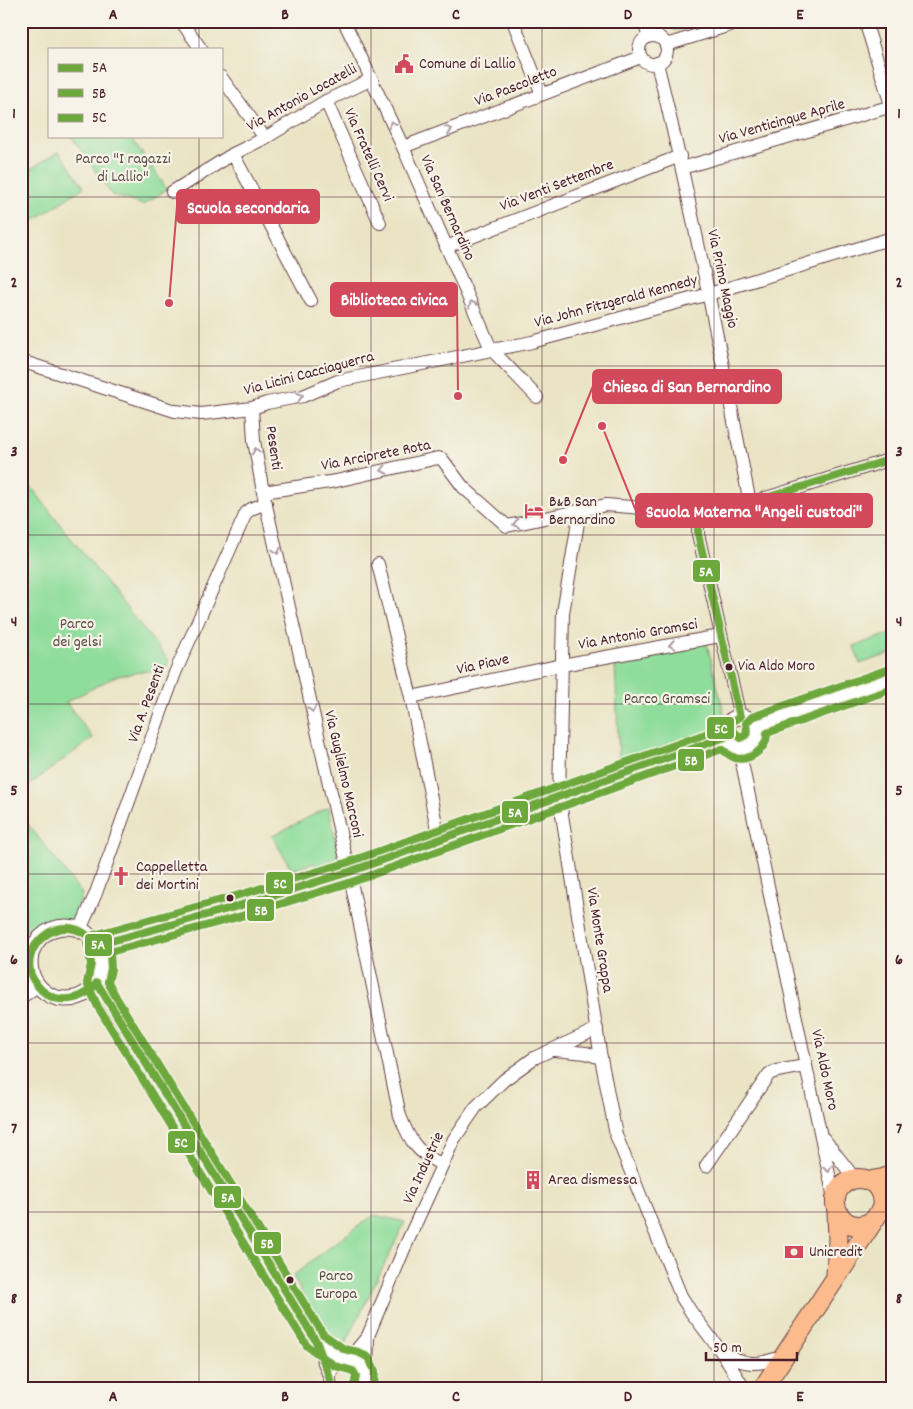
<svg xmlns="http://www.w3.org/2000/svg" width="913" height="1409" font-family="Dekko,sans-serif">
  <rect width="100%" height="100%" fill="#f7f3e8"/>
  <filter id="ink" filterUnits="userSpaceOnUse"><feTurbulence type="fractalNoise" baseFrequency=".02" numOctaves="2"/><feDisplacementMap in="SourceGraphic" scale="10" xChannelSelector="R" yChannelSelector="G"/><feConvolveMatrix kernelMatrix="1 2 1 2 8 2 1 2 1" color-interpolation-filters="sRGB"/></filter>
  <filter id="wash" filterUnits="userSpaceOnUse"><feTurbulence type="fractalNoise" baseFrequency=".0096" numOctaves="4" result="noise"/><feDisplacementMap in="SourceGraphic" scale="20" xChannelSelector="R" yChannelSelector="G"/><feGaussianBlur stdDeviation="1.12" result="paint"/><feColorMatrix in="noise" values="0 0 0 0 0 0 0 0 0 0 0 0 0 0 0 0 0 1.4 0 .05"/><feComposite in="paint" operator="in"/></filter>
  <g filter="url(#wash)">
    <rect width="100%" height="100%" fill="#eae4c5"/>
    <g fill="#8fdd9b" stroke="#6c7e63">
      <path d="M657 21H709L676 31Z"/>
      <path d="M71 136H130L167 189 143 205 112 195Z"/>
      <path d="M59 151 84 187 21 229V175Z"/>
      <path d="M21 473 54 517 169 661 166 668 116 676 66 702 93 738 21 791Z"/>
      <path d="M892 539V572L881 543Z"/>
      <path d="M892 633V653L860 664 854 646Z"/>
      <path d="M707 644 725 717 715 732 619 761 615 661Z"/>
      <path d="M329 807 338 854 334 861 316 867 314 863 292 870 272 836Z"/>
      <path d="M21 815 82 894 74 921 57 925 39 935 21 929Z"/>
      <path d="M374 1215 405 1222 342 1351C319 1331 307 1302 293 1276L324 1251Z"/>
    </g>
  </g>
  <g filter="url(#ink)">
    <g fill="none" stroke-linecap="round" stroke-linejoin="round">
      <g stroke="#623d42" stroke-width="14">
        <g id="minor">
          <path d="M181 21 201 49"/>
          <path d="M344 21 403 147 491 349 537 397"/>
          <path d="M513 21 542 94"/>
          <path d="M643 21 649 36"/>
          <path d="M865 21 892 108"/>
          <circle cx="653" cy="50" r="14"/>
          <path d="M666 45 743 21"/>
          <path d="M657 63C693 209 721 356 750 503"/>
          <path d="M221 77 265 138"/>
          <path d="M326 101 380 223"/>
          <path d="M403 147 641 57"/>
          <path d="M233 154 311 301"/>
          <path d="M682 168 892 106"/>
          <path d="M172 192 233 154 265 138 326 101 372 79"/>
          <path d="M446 247 680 156"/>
          <path d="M21 361 175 411 201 414 252 408 267 403 303 396 338 381 532 342 709 294 892 238"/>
          <path d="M252 408 254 441 263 492 349 872 400 1116C410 1141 416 1152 441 1164"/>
          <path d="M263 492 336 481 438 458 442 459 463 487 507 526 606 505 704 513 750 503 892 459"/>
          <path d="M580 510 563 613 559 796 601 1058 616 1135 681 1296 691 1312 720 1350 744 1388"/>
          <path d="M704 513 698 523V534L740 717"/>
          <path d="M378 564 411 697 439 839"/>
          <path d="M411 697 562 665 720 636"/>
          <path d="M739 749 834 1198"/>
          <path d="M80 930 96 893 175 673 246 513 251 509 266 503"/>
          <path d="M97 983 316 1341 329 1376"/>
          <path d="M554 1050 586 1053 601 1058"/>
          <path d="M824 1139 855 1179"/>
          <path d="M706 1166 769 1074 777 1071 805 1066"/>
          <path d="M316 1341 345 1360"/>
          <path d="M722 1352C745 1366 758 1366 783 1356"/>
          <path d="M348 1360 368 1336"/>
          <path d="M331 1388C331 1384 329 1379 330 1376 333 1354 362 1355 366 1377"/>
          <path d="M364 1388 367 1379 368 1336 404 1249 454 1139 476 1107 504 1080 534 1058 597 1029"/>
        </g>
      </g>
      <g stroke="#623d42" stroke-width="17">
        <g id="tertiary">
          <circle cx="741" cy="733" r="16"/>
          <path d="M756 726 892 678"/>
          <circle cx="66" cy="963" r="36"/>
          <path d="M97 945 235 907 349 872 725 737"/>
          <path d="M21 996 36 985"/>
        </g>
      </g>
      <g stroke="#623d42" stroke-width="21">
        <g id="primary">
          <path d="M869 1181 882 1179 892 1175"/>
          <path d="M874 1220C841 1242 819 1191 851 1180 858 1177 867 1179 873 1183 881 1189 883 1198 882 1208"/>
          <path d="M836 1275 838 1239 837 1212"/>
          <path d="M763 1388 892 1193"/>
        </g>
      </g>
      <use href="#minor" stroke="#fff" stroke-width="12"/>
      <use href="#tertiary" stroke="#fff" stroke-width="15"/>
      <use href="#primary" stroke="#fbbb8d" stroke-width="19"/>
      <g stroke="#f7f3e8" stroke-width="11">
        <path id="bus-1" d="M331 1388 329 1376 316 1341 97 983C87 994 75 1001 60 999 51 998 42 992 37 985 35 982 32 978 31 975 21 946 56 917 82 932 88 935 93 941 97 945L235 907 349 872 725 737 729 724 740 717 698 534V523L704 513 750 503 892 459"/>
      </g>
      <g stroke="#f7f3e8" stroke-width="11">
        <path id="bus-2" d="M374 1388 375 1371 369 1358 358 1352 344 1349 323 1334 116 997 108 982 111 969 110 952 238 917 352 882 722 749C726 753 730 756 735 758 750 762 768 748 767 733L892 689"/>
      </g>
      <g stroke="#f7f3e8" stroke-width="11">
        <path id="bus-3" d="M354 1386 356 1376 353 1371 335 1366 307 1346 98 1007 87 983 91 964 87 943 90 938 94 935 232 897 346 863 722 728H730L741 738 747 734 746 723 752 717 889 669"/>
      </g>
      <use href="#bus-1" stroke="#6da83d" stroke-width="8"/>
      <use href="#bus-2" stroke="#6da83d" stroke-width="8"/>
      <use href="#bus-3" stroke="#6da83d" stroke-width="8"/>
    </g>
    <defs><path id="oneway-chevron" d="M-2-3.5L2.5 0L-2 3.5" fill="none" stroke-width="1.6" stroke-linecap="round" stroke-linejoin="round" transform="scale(1.25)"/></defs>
    <g stroke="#ae9aa0">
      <use href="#oneway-chevron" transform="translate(392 124) rotate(-115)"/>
      <use href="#oneway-chevron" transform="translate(449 130) rotate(-21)"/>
      <use href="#oneway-chevron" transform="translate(472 304) rotate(-114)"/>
      <use href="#oneway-chevron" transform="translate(300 396) rotate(-16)"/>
      <use href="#oneway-chevron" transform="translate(256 451) rotate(-100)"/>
      <use href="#oneway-chevron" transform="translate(384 470) rotate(168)"/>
      <use href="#oneway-chevron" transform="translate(516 524) rotate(169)"/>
      <use href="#oneway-chevron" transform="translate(277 551) rotate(77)"/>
      <use href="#oneway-chevron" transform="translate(672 645) rotate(170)"/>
      <use href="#oneway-chevron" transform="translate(312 709) rotate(77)"/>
      <use href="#oneway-chevron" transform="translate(828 1169) rotate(77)"/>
    </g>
  </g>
  <path fill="none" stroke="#4a1f2b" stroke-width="1" stroke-opacity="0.55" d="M199 21V49M371 21V1388M542 21V1388M714 21V1388M199 136V1388M21 197H892M21 366H892M21 535H892M21 704H892M21 874H892M21 1043H892M21 1212H892"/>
  <defs>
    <g id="civic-bare" transform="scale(1.5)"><path d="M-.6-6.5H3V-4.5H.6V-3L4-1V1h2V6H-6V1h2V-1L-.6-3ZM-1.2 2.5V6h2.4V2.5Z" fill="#d1495b" stroke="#f7f3e8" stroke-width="2.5" paint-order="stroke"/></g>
    <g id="hotel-bare" transform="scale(1.5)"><path d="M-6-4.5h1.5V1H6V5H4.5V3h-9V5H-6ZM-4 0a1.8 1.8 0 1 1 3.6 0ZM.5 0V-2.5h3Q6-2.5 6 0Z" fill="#d1495b" stroke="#f7f3e8" stroke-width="2.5" paint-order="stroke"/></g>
    <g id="church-bare" transform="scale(1.5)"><path d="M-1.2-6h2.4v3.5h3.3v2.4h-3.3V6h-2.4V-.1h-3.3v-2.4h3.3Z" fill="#d1495b" stroke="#f7f3e8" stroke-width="2.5" paint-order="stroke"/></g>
    <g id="building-bare" transform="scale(1.5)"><path d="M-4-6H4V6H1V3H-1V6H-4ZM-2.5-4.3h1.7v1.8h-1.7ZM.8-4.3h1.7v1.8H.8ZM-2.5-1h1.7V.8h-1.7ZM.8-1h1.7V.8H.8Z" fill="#d1495b" stroke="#f7f3e8" stroke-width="2.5" paint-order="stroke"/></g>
    <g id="bank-bare" transform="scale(1.5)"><path d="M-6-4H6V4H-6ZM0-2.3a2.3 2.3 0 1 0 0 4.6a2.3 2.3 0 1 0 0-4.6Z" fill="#d1495b" stroke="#f7f3e8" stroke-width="2.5" paint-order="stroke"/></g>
  </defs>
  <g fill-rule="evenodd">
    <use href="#civic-bare" x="404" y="64"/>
    <use href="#hotel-bare" x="534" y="511"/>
    <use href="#church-bare" x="121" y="876"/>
    <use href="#building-bare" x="533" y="1180"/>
    <use href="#bank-bare" x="794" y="1252"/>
  </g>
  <g fill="#4a1f2b" stroke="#f7f3e8" stroke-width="2">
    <circle cx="729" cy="667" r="4.5"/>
    <circle cx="230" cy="898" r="4.5"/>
    <circle cx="290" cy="1280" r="4.5"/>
  </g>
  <g text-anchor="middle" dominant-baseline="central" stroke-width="4.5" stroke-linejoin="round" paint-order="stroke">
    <g font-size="15" fill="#4a1f2b" stroke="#f7f3e8" text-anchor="start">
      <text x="738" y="667">Via Aldo Moro</text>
    </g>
    <g font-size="16" fill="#4a1f2b" stroke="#f7f3e8" text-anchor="start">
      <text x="419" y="64">Comune di Lallio</text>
      <text x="549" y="502">B&amp;B San<tspan x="549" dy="18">Bernardino</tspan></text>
      <text x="136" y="867">Cappelletta<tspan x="136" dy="18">dei Mortini</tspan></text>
      <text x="548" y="1180">Area dismessa</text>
      <text x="809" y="1252">Unicredit</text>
    </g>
    <g font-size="16" fill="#4a1f2b" stroke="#f7f3e8">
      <text transform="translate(516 87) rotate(-21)">Via Pascoletto</text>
      <text transform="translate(302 98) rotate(-29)">Via Antonio Locatelli</text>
      <text transform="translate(782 122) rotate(-16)">Via Venticinque Aprile</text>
      <text transform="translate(368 155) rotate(66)">Via Fratelli Cervi</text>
      <text transform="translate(557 186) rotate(-21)">Via Venti Settembre</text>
      <text transform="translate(447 208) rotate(66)">Via San Bernardino</text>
      <text transform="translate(722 279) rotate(78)">Via Primo Maggio</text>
      <text transform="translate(616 302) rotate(-15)">Via John Fitzgerald Kennedy</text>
      <text transform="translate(309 374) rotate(-15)">Via Licini Cacciaguerra</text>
      <text transform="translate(273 448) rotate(82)">Pesenti</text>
      <text transform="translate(376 456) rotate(-11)">Via Arciprete Rota</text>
      <text transform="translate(638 635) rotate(-10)">Via Antonio Gramsci</text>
      <text transform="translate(483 665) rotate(-12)">Via Piave</text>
      <text transform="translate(147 704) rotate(-70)">Via A. Pesenti</text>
      <text transform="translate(343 774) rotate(77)">Via Guglielmo Marconi</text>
      <text transform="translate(599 940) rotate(81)">Via Monte Grappa</text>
      <text transform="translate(824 1070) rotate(78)">Via Aldo Moro</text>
      <text transform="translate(424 1168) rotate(-65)">Via Industrie</text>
    </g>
    <g font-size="16" fill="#5b4e47" stroke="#f7f3e8">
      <text x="123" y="159">Parco "I ragazzi<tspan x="123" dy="18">di Lallio"</tspan></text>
      <text x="77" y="624">Parco<tspan x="77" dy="18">dei gelsi</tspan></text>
      <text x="667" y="699">Parco Gramsci</text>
      <text x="336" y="1276">Parco<tspan x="336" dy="18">Europa</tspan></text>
    </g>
  </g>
  <path fill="none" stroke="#d1495b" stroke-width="2" d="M169 303L177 206M458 396L457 299M563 460L593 386M602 426L636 511"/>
  <g fill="#d1495b" stroke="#f7f3e8" stroke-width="2">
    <circle cx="169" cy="303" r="5"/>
    <circle cx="458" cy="396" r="5"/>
    <circle cx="563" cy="460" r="5"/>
    <circle cx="602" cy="426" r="5"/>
  </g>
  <g fill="#d1495b" stroke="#d1495b" stroke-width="2">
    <rect x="177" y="190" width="142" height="33" rx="5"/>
    <rect x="331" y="283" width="126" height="33" rx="5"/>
    <rect x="593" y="370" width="188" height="33" rx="5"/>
    <rect x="636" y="494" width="236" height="33" rx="5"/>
  </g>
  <g font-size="18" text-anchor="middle" font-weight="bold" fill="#fff">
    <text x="248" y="213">Scuola secondaria</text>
    <text x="394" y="305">Biblioteca civica</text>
    <text x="687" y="392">Chiesa di San Bernardino</text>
    <text x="754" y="517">Scuola Materna "Angeli custodi"</text>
  </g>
  <g stroke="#f7f3e8" stroke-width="2">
    <rect x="692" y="559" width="29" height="24" rx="5" fill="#6da83d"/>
    <rect x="706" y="716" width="29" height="24" rx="5" fill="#6da83d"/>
    <rect x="677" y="748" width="28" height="24" rx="5" fill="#6da83d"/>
    <rect x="501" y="800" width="28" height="24" rx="5" fill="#6da83d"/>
    <rect x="265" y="871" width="29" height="24" rx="5" fill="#6da83d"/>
    <rect x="246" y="898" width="29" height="24" rx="5" fill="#6da83d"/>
    <rect x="84" y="933" width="29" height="24" rx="5" fill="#6da83d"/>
    <rect x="167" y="1130" width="29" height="24" rx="5" fill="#6da83d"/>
    <rect x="213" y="1185" width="29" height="24" rx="5" fill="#6da83d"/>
    <rect x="253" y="1231" width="29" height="24" rx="5" fill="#6da83d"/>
  </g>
  <g font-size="14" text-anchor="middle" font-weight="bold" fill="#fff">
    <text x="706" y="576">5A</text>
    <text x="721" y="733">5C</text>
    <text x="691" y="765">5B</text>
    <text x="515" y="817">5A</text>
    <text x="280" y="888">5C</text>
    <text x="261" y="915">5B</text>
    <text x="98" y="949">5A</text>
    <text x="181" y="1147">5C</text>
    <text x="228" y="1202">5A</text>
    <text x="267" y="1248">5B</text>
  </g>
  <rect width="913" height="1409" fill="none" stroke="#f7f3e8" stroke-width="55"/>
  <rect x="48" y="48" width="175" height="90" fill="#f7f3e8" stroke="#b29e9c"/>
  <rect x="58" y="64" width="25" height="8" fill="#6da83d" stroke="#b29e9c"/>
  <text x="92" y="72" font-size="15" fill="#4a1f2b">5A</text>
  <rect x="58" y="89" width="25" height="8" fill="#6da83d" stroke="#b29e9c"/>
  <text x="92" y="98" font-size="15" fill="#4a1f2b">5B</text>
  <rect x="58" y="114" width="25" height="8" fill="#6da83d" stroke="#b29e9c"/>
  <text x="92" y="122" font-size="15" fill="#4a1f2b">5C</text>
  <path d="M706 1352v8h91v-8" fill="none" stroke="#4a1f2b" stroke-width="2.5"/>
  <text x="713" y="1352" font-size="15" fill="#4a1f2b" stroke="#f7f3e8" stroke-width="4" paint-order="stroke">50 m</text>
  <rect x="28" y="28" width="858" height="1354" fill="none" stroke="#4a1f2b" stroke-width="2"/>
  <g font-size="16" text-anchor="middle" font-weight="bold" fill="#4a1f2b">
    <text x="113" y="19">A</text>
    <text x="285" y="19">B</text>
    <text x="456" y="19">C</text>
    <text x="628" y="19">D</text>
    <text x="800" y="19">E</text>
    <text x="14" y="118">1</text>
    <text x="899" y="118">1</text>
    <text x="14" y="287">2</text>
    <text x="899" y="287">2</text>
    <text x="14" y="456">3</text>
    <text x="899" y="456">3</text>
    <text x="14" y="626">4</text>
    <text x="899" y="626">4</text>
    <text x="14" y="795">5</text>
    <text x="899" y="795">5</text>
    <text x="14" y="964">6</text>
    <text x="899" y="964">6</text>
    <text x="14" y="1133">7</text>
    <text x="899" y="1133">7</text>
    <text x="14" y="1303">8</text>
    <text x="899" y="1303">8</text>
    <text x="113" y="1401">A</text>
    <text x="285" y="1401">B</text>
    <text x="456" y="1401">C</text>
    <text x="628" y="1401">D</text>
    <text x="800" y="1401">E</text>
  </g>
</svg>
